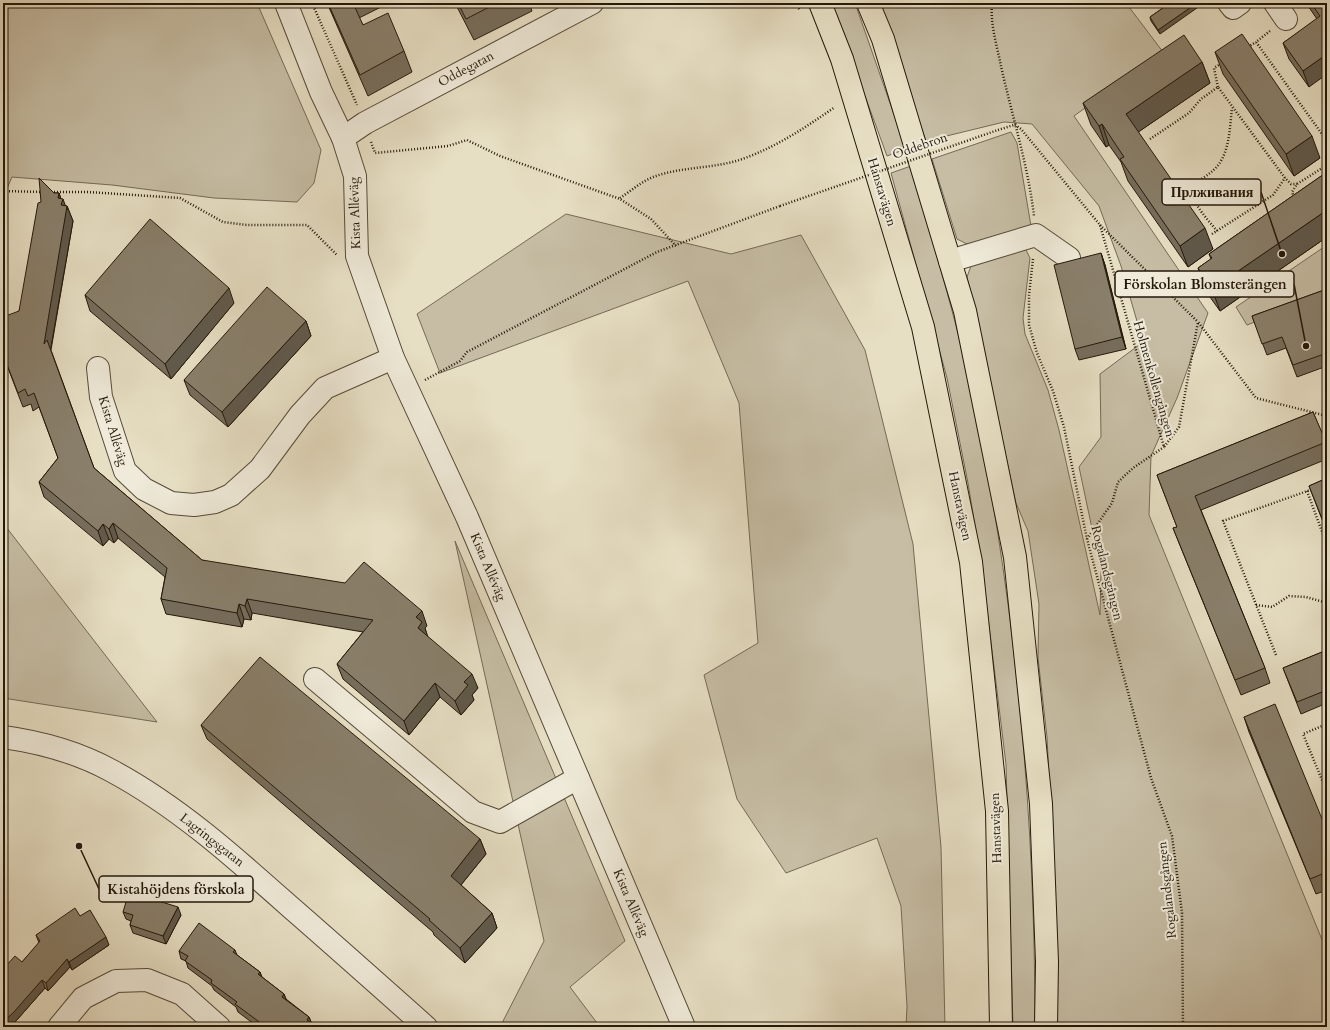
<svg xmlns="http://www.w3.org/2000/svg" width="1330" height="1030" font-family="Cardo,serif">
  <rect width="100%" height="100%" fill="#e7dfc4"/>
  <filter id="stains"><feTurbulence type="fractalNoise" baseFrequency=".005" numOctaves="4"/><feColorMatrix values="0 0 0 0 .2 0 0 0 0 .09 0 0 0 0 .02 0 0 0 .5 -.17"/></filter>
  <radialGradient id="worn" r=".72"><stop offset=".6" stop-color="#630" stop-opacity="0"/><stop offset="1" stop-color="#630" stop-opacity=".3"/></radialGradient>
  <g fill="#c6bda4" stroke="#756a57">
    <path d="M3 3H257L321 150 314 183 297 202 214 198 112 185 12 177 3 198Z"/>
    <path d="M831 3H855L906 149 887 156Z"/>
    <path d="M878 3H1126L1163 52 1074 116 1208 313 1177 398 1151 456 1149 515 1327 952V1027H1057L1056 910 1047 737 1038 658 1039 604 1028 531 1016 503 967 277 972 263 1025 248 1030 258 1023 318 1025 334 1048 390 1059 430 1100 615 1101 571 1079 467 1101 437 1100 374 1143 342 1121 266 1099 206 1032 124 1004 122 926 141Z"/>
    <path d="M1011 132 1017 143 1031 226 977 246 967 244 957 239 932 159Z"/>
    <path d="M911 166C935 249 960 332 977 416 1017 617 1035 822 1035 1027H1013L1006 764 982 569 968 483 947 378 891 173Z"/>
    <path d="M566 214 731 254 801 235 865 350 913 544 941 847 945 1027H906L907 1006 901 906 877 838 786 873 737 799 704 675 758 643 739 403 688 281 440 373 417 314Z"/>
    <path d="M1327 245V297L1322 296 1247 325 1236 307Z"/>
    <path d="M3 523 157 722 3 698Z"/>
    <path d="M455 541 625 941 570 987 600 1027H500L544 941Z"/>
  </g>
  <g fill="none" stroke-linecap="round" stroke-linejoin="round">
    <g stroke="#554a38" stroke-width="24">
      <g id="minor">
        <path d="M286 3 321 92 343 138 355 176 357 256 393 358 467 517 684 1027"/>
        <path d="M1229 3 1233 8 1240 3"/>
        <path d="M1275 3 1286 19"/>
        <path d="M343 138 365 123 592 3"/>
        <path d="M950 261 1036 235 1069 258"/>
        <path d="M98 368 101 397 125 471 144 489 171 503 194 505 215 502 231 495 260 469 300 415 325 388 393 358"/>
        <path d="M315 679 473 812 500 822 578 778"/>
        <path d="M3 737C40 742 79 753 112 771 177 806 233 856 288 905 334 945 380 986 426 1027"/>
        <path d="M59 1027 83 998 116 981 147 980 182 994 219 1027"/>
      </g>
    </g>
    <g stroke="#24180a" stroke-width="24">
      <g id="major">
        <path d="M820 3 842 59 923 327 971 562 997 811 1001 1027"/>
        <path d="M868 3 883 39 965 311 1015 557 1041 804 1047 962 1046 1027"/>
      </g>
    </g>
    <g stroke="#24180a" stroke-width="2.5" stroke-dasharray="1 2" stroke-linecap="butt">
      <path d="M312 3 357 105"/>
      <path d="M796 3 800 11"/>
      <path d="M992 3C990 24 997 46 1001 66 1012 116 1028 165 1034 216"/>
      <path d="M1270 31 1256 42 1327 141"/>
      <path d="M1248 47 1256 42"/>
      <path d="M1218 87 1214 68 1222 63"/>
      <path d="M1015 125 1021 129 1100 225 1164 447 1179 427 1198 322 1256 398 1327 416"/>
      <path d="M998 130 1014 125"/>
      <path d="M1150 139 1189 113 1201 99 1218 87 1285 178 1291 184H1297"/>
      <path d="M371 142 375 153 448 146 467 140 500 156 620 199 651 219 676 246"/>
      <path d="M3 191 42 192"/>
      <path d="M51 192H88L180 198 223 222 247 225H307L337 255"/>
      <path d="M1294 197 1292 192 1297 184 1327 165"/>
      <path d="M620 198C631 191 643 180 656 176 685 166 716 169 745 158 778 146 806 127 835 107"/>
      <path d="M1100 225 1198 322"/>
      <path d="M1217 231C1207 218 1180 193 1200 180 1209 174 1217 169 1222 159 1230 144 1230 124 1232 108"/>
      <path d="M1212 234 1273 195 1285 178"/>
      <path d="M1033 259 1029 295V325L1037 353 1053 391 1064 427 1087 539 1151 778 1172 836 1182 913 1183 1027"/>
      <path d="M425 380 460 361 467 352 657 252 780 206"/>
      <path d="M1307 491 1327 545"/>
      <path d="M1087 539 1112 503 1118 482 1133 468 1164 447"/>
      <path d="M1256 605 1272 607 1289 596 1306 597 1327 603"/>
      <path d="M1276 655 1223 521 1313 489"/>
      <path d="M1327 724 1303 734 1327 792"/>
    </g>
    <use href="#minor" stroke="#efead9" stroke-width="22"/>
    <use href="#major" stroke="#e7dfc4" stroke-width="22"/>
    <path stroke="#24180a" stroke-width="2.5" stroke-dasharray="1 2" stroke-linecap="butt" d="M780 206 998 130"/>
  </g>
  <g fill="#766d5c" stroke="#24180a">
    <path d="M327 3H382L383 6 359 18 363 25 404 51 412 72 368 96Z"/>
    <path d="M455 3H529L532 11 474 40Z"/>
    <path d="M1170 3 1160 34 1151 21 1150 17Z"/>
    <path d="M1306 3H1327L1309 87 1289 59 1283 43 1317 19Z"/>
    <path d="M1215 52 1320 158 1294 176 1223 74Z"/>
    <path d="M1202 62 1210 83 1138 132 1213 249 1188 267 1128 181 1121 162 1109 145 1106 147 1091 125 1083 103Z"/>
    <path d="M1327 172V237L1220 311 1205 290 1198 268 1211 259 1209 254Z"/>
    <path d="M54 193H59L61 199 65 206H67L73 221 51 350 94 468 202 560 427 626 425 628 427 636 478 688 472 695 474 700 461 715 440 697 409 735 343 679 337 664 363 632 252 613 251 620 244 619 242 627 166 614 161 599 165 577 118 538 114 543 109 539 103 546 44 497 39 482 58 458 39 407 33 411 31 404 23 407 3 355 19 311Z"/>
    <path d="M1101 253 1105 265 1126 349 1079 360 1075 349Z"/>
    <path d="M1327 289V366L1297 377 1286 348 1267 355 1252 316Z"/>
    <path d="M85 295 234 303 171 379 90 311Z"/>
    <path d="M306 321 311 336 228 427 190 395 184 380Z"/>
    <path d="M1313 412 1327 445V459L1201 510 1265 668 1270 683 1241 695 1179 543 1173 528 1177 527 1157 475Z"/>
    <path d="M1327 478V532L1309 486Z"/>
    <path d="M1327 650V703L1301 714 1283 668Z"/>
    <path d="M1244 717 1327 831V890L1316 894 1249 732Z"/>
    <path d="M201 725 480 839 486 854 461 885 492 913 497 928 465 963 434 935 433 932 207 739Z"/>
    <path d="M123 912 181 915 166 944 133 933 130 925 131 921 126 919Z"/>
    <path d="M80 916 109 945 72 970 70 967 48 991 45 988 16 1021 9 1027H3L22 962 39 943 36 935Z"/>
    <path d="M235 950 237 955 260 972 262 977 284 994 286 999 309 1017 312 1024 316 1027H258L238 1012 236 1007 214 990 212 986 188 968 186 961 181 959 179 951Z"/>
  </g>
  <g fill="#60594b" stroke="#24180a">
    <path d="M1197 3H1204L1160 34 1158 30Z"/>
    <path d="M1327 54V74L1309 87 1303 71Z"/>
    <path d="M1202 62 1210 83 1134 135 1126 114Z"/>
    <path d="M1102 124 1109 145 1106 147 1099 126Z"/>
    <path d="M1312 136 1320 158 1294 176 1286 154Z"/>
    <path d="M59 193 62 202 63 199 67 210V206L73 221 49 358 44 344Z"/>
    <path d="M1327 210V237L1220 311 1212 289Z"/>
    <path d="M1205 228 1213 249 1188 267 1180 246Z"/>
    <path d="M1101 253 1105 265 1126 349 1122 337Z"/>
    <path d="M229 288 234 303 171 379 165 364Z"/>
    <path d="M306 321 311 336 228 427 222 412Z"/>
    <path d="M113 523 118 538 114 543 109 529Z"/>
    <path d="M103 524 109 539 103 546 98 531Z"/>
    <path d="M247 599 252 613 251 620 245 606Z"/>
    <path d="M239 604 244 619 242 627 237 613Z"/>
    <path d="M422 611 427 626 425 628 428 637 418 628 416 617Z"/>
    <path d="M472 674 478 688 472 695 474 700 461 715 455 701 464 682Z"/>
    <path d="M435 683 440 697 409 735 404 721Z"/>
    <path d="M480 839 486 854 456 891 451 876Z"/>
    <path d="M178 907 181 915 166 944 163 936Z"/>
    <path d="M492 913 497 928 465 963 460 948Z"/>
    <path d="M106 937 109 945 72 970 69 962Z"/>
    <path d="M67 959 70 967 48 991 46 983Z"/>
    <path d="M260 972 262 979 258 974Z"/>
    <path d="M42 980 45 988 16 1021 9 1027H3V1022Z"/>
    <path d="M284 994 287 1002 282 997Z"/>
    <path d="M309 1017 312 1024 307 1020Z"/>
  </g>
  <g fill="#897f6b" stroke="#24180a">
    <path d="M328 3H353L363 25 388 13 404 51 360 75Z"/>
    <path d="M458 3H497L466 19Z"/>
    <path d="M1170 3H1197L1158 30 1150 17Z"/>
    <path d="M1311 3H1327V54L1303 71 1283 43 1320 16Z"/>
    <path d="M1242 34 1312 136 1286 154 1215 52Z"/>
    <path d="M1184 35 1202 62 1126 114 1205 228 1180 246 1120 159 1124 157 1102 124 1099 126 1083 103Z"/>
    <path d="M1327 172V210L1212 289 1198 268 1212 258 1209 254Z"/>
    <path d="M39 178 54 193H59L58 198 63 199 61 205 67 206 44 344 47 340 94 468 202 560 345 583 364 562 422 611 416 617 422 622 418 628 472 674 464 682 468 685 455 701 435 683 404 721 337 664 373 620 247 599 245 606 239 604 237 613 161 599 167 568 113 523 109 529 103 524 98 531 39 482 58 458 34 393 28 396 25 389 18 393 3 354V317L19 311 38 203 41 202Z"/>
    <path d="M150 219 229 288 165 364 85 295Z"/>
    <path d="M1101 253 1122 337 1075 349 1054 265Z"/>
    <path d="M267 287 306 321 222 412 184 380Z"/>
    <path d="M1327 289V353L1293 365 1282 337 1262 344 1252 316Z"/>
    <path d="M1313 412 1326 442 1195 496 1265 668 1235 680 1173 528 1177 527 1157 475Z"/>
    <path d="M1327 478V531L1309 486Z"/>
    <path d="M1327 650V690L1297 702 1283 668Z"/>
    <path d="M260 657 480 839 451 876 492 913 460 948 429 920 430 919 201 725Z"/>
    <path d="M1275 704 1327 831V872L1310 879 1244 717Z"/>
    <path d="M129 892 178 907 163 936 130 925 133 915 123 912Z"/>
    <path d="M75 908 80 916 90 910 106 937 69 962 67 959 46 983 42 980 13 1013 3 1022V969L15 956 22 962 40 941 36 935Z"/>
    <path d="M199 923 235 950 233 952 260 972 258 974 284 994 282 997 309 1017 307 1020 316 1027H260L262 1024 235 1004 237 1002 211 983 212 980 185 961 188 956 179 951Z"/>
    <path d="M107 1026V1027H98Z"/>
  </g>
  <g text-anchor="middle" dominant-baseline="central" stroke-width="4" stroke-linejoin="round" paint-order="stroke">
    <g font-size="13" fill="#24180a" stroke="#efead9">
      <text transform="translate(466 69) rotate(-28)">Oddegatan</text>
      <text transform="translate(920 146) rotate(-19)">Oddebron</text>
      <text transform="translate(882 192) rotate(73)">Hanstavägen</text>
      <text transform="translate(355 213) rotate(-92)">Kista Alléväg</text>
      <text transform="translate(1154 379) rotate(74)">Holmenkollengången</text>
      <text transform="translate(113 431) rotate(73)">Kista Alléväg</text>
      <text transform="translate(960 506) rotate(78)">Hanstavägen</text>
      <text transform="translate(488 567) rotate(67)">Kista Alléväg</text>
      <text transform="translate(1107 573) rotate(76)">Rogalandsgången</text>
      <text transform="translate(996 828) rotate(-92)">Hanstavägen</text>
      <text transform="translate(212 840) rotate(38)">Lagtingsgatan</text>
      <text transform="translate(1167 890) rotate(-96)">Rogalandsgången</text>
      <text transform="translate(631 903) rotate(67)">Kista Alléväg</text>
    </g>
  </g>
  <path fill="none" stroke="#24180a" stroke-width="1.5" d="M1282 254L1261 192M1306 346L1294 284M79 846L99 889"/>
  <g fill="#24180a" stroke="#efead9" stroke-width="1.5">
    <circle cx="1282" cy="254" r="4"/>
    <circle cx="1306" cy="346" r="4"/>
    <circle cx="79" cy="846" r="4"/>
  </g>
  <g fill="#efead9" stroke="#24180a" stroke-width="1.5">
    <rect x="1162" y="179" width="99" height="26" rx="4"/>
    <rect x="1115" y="271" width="179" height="26" rx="4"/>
    <rect x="99" y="876" width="154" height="26" rx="4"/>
  </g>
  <g font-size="14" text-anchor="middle" font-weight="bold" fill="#24180a">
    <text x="1212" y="197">Прлживания</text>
    <text x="1205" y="289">Förskolan Blomsterängen</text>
    <text x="176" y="894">Kistahöjdens förskola</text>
  </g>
  <rect width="1330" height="1030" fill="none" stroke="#e7dfc4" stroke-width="16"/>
  <rect x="4" y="4" width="1322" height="1022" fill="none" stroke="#24180a" stroke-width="2"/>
  <rect x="8" y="8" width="1314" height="1014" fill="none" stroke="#24180a"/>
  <rect width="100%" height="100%" filter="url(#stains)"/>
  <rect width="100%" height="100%" fill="url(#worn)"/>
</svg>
